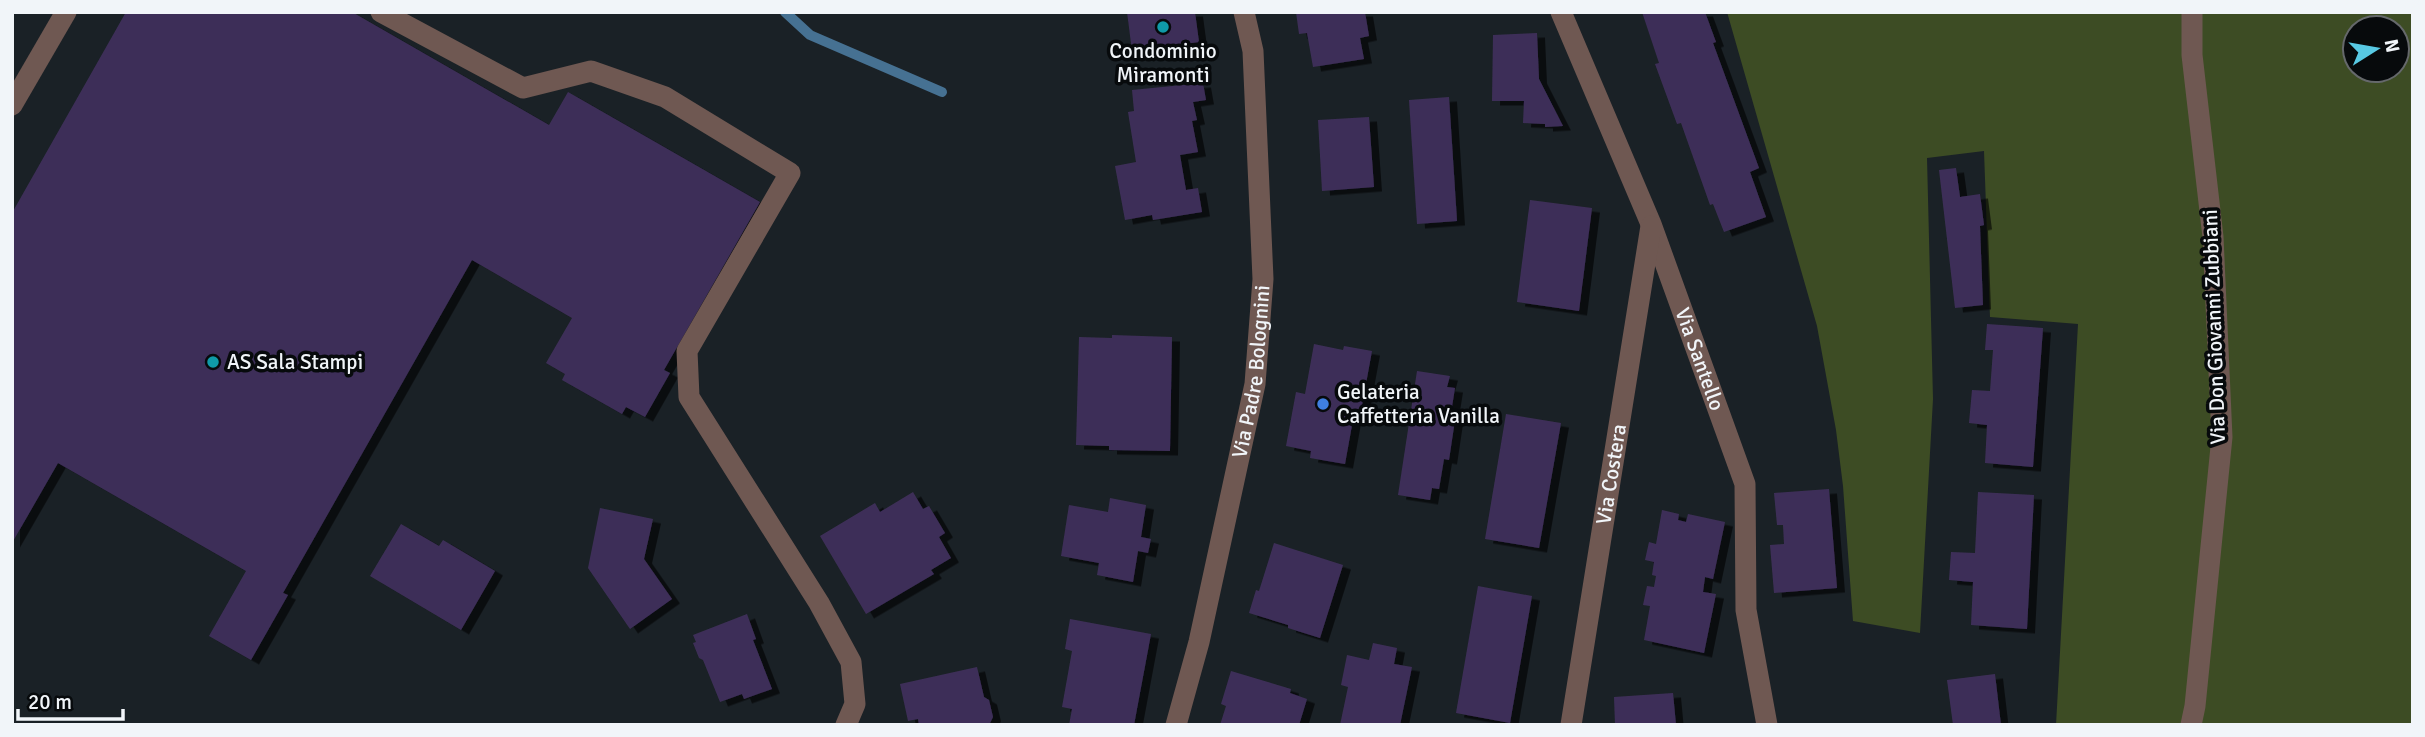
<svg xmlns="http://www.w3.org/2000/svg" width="2425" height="737" font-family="Signika,sans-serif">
  <defs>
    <filter id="shadow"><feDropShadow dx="8" dy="4.5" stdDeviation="0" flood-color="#0009"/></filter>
  </defs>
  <rect width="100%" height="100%" fill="#1a2126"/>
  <path fill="#3d4c24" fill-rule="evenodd" d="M1727 12H2413V725H2056L2078 324 1990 317 1984 151 1927 158 1933 399 1920 633 1853 621 1843 486 1836 430 1817 326ZM2355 28H2397V70H2355Z"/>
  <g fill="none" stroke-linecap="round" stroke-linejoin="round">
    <path stroke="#467192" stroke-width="10" d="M785 12 810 35 942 92"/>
  </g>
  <g fill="#3e2f58" filter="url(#shadow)">
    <path d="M126 12H352L549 125 568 92 760 202 664 370 670 373 645 417 626 407 622 414 562 380 565 374 546 363 572 318 472 260 283 593 288 595 251 660 209 636 246 571 58 463 12 543V213Z"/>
    <path d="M1127 12H1195L1199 42 1132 51Z"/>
    <path d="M1296 12H1365L1369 36 1360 38 1364 59 1313 67 1307 33 1299 34Z"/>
    <path d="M1642 12H1705L1716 42 1713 43 1759 168 1750 172 1766 217 1724 232 1713 204 1710 205 1681 123 1677 124 1655 64 1659 63Z"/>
    <path d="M1537 33 1539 79 1563 126 1545 127V124L1523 123 1524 101H1492L1493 35Z"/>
    <path d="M1203 83 1206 100 1193 102 1197 120 1192 121 1198 152 1180 155 1186 190 1198 188 1202 212 1153 220 1152 215 1125 220 1115 166 1136 162 1128 112 1134 111 1132 90Z"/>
    <path d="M1449 97 1457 221 1417 224 1409 100Z"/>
    <path d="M1369 117 1374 187 1322 191 1318 120Z"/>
    <path d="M1956 168 1960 197 1980 194 1984 225 1980 226 1983 305 1955 308 1939 170Z"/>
    <path d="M1530 200 1592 208 1579 311 1517 302Z"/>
    <path d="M1987 324 2043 328 2033 467 1985 463 1987 425 1969 423 1972 390 1990 391 1993 350H1985Z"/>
    <path d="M1112 335 1172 337 1170 451 1109 450V446L1076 445 1079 337 1112 338Z"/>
    <path d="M1314 344 1343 350 1344 346 1372 351 1360 416 1354 414 1345 464 1310 458 1311 451 1286 446 1296 392 1305 394Z"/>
    <path d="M1417 371 1450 376 1447 387 1455 388 1450 419 1455 420 1449 460 1444 459 1439 489 1432 488 1430 500 1398 495Z"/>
    <path d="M1506 414 1561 423 1539 548 1485 539Z"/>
    <path d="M1829 489 1837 588 1774 593 1770 545 1784 544 1783 525H1777L1774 493Z"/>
    <path d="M913 492 923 509 929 506 945 533 939 537 951 558 931 570 934 574 866 614 820 536 875 503 880 512Z"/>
    <path d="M1978 492 2034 495 2027 629 1971 625 1973 582 1949 580 1951 552 1975 553Z"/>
    <path d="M1110 498 1146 505 1141 537 1151 539 1148 553 1138 551 1133 582 1097 575 1099 563 1061 556 1069 505 1108 512Z"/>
    <path d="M600 508 653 519 644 559 672 599 630 629 588 568Z"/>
    <path d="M1662 510 1679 514 1678 520 1686 522 1688 514 1725 522 1713 579 1705 577 1703 592 1716 594 1704 653 1644 640 1650 606 1643 605 1647 586 1654 587 1656 576 1652 575 1654 562 1645 560 1649 542 1656 544Z"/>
    <path d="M401 524 439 546 443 540 495 571 461 630 370 576Z"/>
    <path d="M1274 543 1343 565 1320 638 1288 628V625L1249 613 1256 590 1259 591Z"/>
    <path d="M1478 586 1532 596 1510 723 1456 713Z"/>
    <path d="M747 614 756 639 753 640 772 689 744 699 742 694 720 702 703 660 699 658 693 643 696 642 693 635Z"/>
    <path d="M1070 619 1151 634 1134 725H1069L1072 709 1062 707 1072 651 1065 649Z"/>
    <path d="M1373 643 1397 648 1394 664 1412 667 1400 725H1340L1348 687 1341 685 1347 655 1369 660Z"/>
    <path d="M977 667 984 697 989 700 993 717 990 723 919 725 918 719 908 721 900 684Z"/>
    <path d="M1231 671 1291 689 1290 693 1307 699 1299 725H1220L1226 706 1221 704Z"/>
    <path d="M1995 674 2001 725H1953L1947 680Z"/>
    <path d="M1673 693 1676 725H1615L1614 697Z"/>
  </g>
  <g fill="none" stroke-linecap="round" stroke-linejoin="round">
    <g stroke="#6f5852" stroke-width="21">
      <path d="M381 12 523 88 591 71 665 97 790 173 687 351 689 397 819 603 851 662 855 704 846 725"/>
      <path id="s1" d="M1561 12 1651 224 1745 484 1746 610 1767 725"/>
      <path d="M12 105 66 12"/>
      <path id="s2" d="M1176 725 1199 642 1255 384 1263 279 1253 51 1244 12"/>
      <path id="s3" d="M1571 725 1651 226"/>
      <path d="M2191 725 2195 706 2222 437 2213 237 2192 55V12"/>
    </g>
  </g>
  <g fill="#0f9aa8" stroke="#070a0c" stroke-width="2.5">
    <circle cx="1163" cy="27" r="7"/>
    <circle cx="213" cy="362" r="7"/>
  </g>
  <circle fill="#3f7fe0" stroke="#070a0c" stroke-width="2.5" cx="1323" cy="404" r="7"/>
  <g text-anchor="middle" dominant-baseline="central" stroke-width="7" stroke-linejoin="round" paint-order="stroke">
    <g font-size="21" fill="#f1f5f9" stroke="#070a0c" text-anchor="start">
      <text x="1163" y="51" text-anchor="middle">Condominio<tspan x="1163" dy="24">Miramonti</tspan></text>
      <text x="227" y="362">AS Sala Stampi</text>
      <text x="1337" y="392">Gelateria<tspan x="1337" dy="24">Caffetteria Vanilla</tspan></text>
    </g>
    <g font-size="21" fill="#f1f5f9" stroke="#070a0c">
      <text transform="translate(2214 327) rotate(-92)">Via Don Giovanni Zubbiani</text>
      <text stroke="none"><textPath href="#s1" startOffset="374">Via Santello</textPath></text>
      <text stroke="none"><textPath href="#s2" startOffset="362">Via Padre Bolognini</textPath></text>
      <text stroke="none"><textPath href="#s3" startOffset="254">Via Costera</textPath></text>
    </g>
  </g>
  <rect width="2425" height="737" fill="none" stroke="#f1f5f9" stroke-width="28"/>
  <g transform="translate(2376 49) rotate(79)"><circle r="33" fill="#070a0c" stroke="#65686b" stroke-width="2"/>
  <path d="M0-5L12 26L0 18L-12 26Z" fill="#58c9e3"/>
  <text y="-10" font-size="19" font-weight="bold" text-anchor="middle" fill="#f1f5f9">N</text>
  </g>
  <path d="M18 709v10h105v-10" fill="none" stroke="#f1f5f9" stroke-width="3.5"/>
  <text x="28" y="709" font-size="21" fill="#f1f5f9" stroke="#070a0c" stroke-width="5" paint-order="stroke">20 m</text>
</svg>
